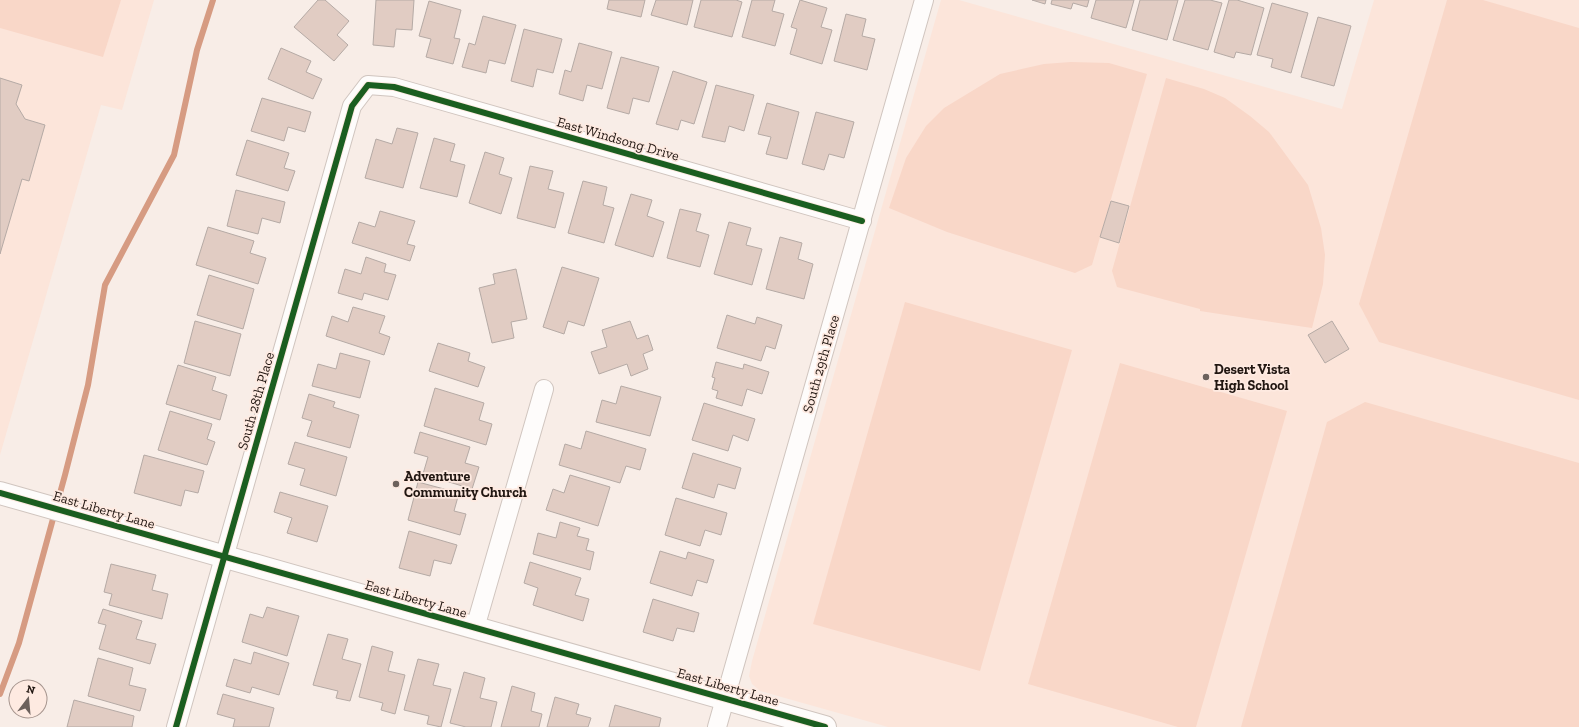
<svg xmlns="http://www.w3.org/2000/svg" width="1579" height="727" font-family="'Zilla Slab',serif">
  <rect width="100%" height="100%" fill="#f8ede7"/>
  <g fill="#fce5da">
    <path d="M0 0H154L122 110 101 105 0 455Z"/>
    <path d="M941 0H959L1342 109 1374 0H1579V727H888L760 691 752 684 749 676 752 661Z"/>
  </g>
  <g fill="#f9d7c8">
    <path d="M0 0H121L103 57 0 28Z"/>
    <path d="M1447 0H1483L1579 28V400L1379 342 1359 304Z"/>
    <path d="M1071 62 1109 63 1147 74 1092 265 1075 273 947 232 889 208 906 158 926 126 944 108 1000 74 1044 64Z"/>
    <path d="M1166 78 1204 89 1225 98 1250 116 1269 132 1308 185 1321 228 1325 255 1323 284 1312 328 1200 311V309L1117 287 1112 271Z"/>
    <path d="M905 302 1072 350 980 671 813 624Z"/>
    <path d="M1120 363 1287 411 1196 727H1178L1028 684Z"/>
    <path d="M1365 402 1579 463V727H1241L1327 422Z"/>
  </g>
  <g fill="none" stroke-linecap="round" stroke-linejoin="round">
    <path stroke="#d69b82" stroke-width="6" d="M0 694 19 643 65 475 88 385 105 285 174 155 197 50 213 0"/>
  </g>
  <g fill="#e1ccc3" stroke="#b5aaa5">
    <path d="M318 0H325L349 21 337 35 348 45 334 61 294 27Z"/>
    <path d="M376 0H414L412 30 396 29 394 47 373 45Z"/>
    <path d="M609 0H645L641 17 607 9Z"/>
    <path d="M656 0H693L687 25 651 15Z"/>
    <path d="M701 0H736L742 2 732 37 694 27Z"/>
    <path d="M752 0H775L772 11 784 14 775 46 742 37Z"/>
    <path d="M800 0 827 8 821 27 832 30 822 64 790 54 797 29 791 27Z"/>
    <path d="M1032 0H1046L1045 4Z"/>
    <path d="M1052 0H1089L1087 7 1073 3 1071 9 1051 4Z"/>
    <path d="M1096 0H1134L1126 28 1091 18Z"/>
    <path d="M1140 0H1178L1167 40 1132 30Z"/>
    <path d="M1185 0H1210L1222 3 1208 50 1173 40Z"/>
    <path d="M1229 0H1237L1264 8 1251 55 1236 52 1234 58 1214 52Z"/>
    <path d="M429 1 461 10 454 38 460 39 453 64 426 57 431 39 419 36Z"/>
    <path d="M1272 3 1308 13 1291 73 1271 67 1273 59 1257 55Z"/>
    <path d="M846 14 866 19 862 36 875 39 867 70 834 61Z"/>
    <path d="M483 16 516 25 505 64 489 60 486 73 462 67 469 43 475 45Z"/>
    <path d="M1318 17 1351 26 1334 86 1301 77Z"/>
    <path d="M524 29 562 39 553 73 537 69 533 87 511 81Z"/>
    <path d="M579 43 612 52 602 89 587 85 583 101 559 94 565 70 571 72Z"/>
    <path d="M281 48 311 61 306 72 322 79 313 99 268 79Z"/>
    <path d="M621 57 659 67 649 102 633 98 629 114 607 108Z"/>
    <path d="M673 71 707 82 694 124 681 120 678 130 656 124Z"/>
    <path d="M0 78 22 85 16 104 25 119 45 125 29 181 22 179 0 254Z"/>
    <path d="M716 85 754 95 744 131 729 126 725 142 702 137Z"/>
    <path d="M262 98 311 112 305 132 288 127 284 141 251 131Z"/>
    <path d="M767 103 799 112 787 159 766 154 771 137 758 134Z"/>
    <path d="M816 112 854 122 844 158 829 154 824 170 802 164Z"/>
    <path d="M397 128 418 133 403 188 365 178 376 139 392 144Z"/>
    <path d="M434 138 455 144 450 161 465 165 457 197 420 188Z"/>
    <path d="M247 140 289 153 284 168 295 171 288 191 236 175Z"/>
    <path d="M485 152 504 158 499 174 512 178 501 214 469 203Z"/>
    <path d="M530 166 553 171 548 189 564 193 555 228 517 218Z"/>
    <path d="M583 181 607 187 603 205 614 208 604 243 568 233Z"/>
    <path d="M236 190 285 202 280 223 262 218 258 234 227 226Z"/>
    <path d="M631 194 652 200 647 216 664 222 653 257 615 245Z"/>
    <path d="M1111 201 1129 206 1119 243 1100 237Z"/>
    <path d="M680 209 701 214 696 231 709 235 700 267 667 258Z"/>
    <path d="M380 211 415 221 407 244 415 246 410 261 352 243 359 222 375 227Z"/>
    <path d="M729 222 751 228 746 245 762 249 752 285 714 274Z"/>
    <path d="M208 227 254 241 250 253 266 258 258 284 196 265Z"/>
    <path d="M780 237 802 243 798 259 813 264 804 299 766 289Z"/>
    <path d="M366 257 386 264 384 272 396 275 388 300 364 293 362 300 338 293 345 269 361 274Z"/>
    <path d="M562 267 599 278 584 326 568 321 564 334 543 327Z"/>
    <path d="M516 269 527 319 511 322 514 338 492 343 479 288 495 284 493 274Z"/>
    <path d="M209 275 254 289 243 329 197 315Z"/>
    <path d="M353 307 385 316 379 333 390 337 384 355 326 336 332 316 348 322Z"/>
    <path d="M727 315 755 324 757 317 782 325 775 349 766 346 761 361 717 348Z"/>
    <path d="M195 321 241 334 230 376 184 363Z"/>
    <path d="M630 321 637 339 648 335 653 350 643 354 648 369 631 376 627 364 599 374 591 352 607 347 602 330Z"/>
    <path d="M1332 321 1349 349 1325 363 1308 335Z"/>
    <path d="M438 343 470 353 468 361 485 367 478 387 429 371Z"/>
    <path d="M340 353 370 361 360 398 312 386 318 364 336 369Z"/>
    <path d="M716 362 743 369 744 364 769 372 762 394 747 389 742 406 716 398 718 391 712 389 715 378 712 377Z"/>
    <path d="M178 365 216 377 212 390 227 395 220 420 166 404Z"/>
    <path d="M621 386 661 397 650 436 596 422 602 400 616 404Z"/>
    <path d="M435 388 484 403 479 420 492 424 486 445 424 426Z"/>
    <path d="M309 394 335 402 333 407 359 415 350 448 307 436 312 421 302 418Z"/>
    <path d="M704 403 755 419 748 441 733 435 728 451 692 440Z"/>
    <path d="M170 411 212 424 207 439 215 442 207 465 158 450Z"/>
    <path d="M586 431 646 449 640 470 626 466 620 483 559 465 565 444 581 449Z"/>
    <path d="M420 432 470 447 465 463 479 467 472 489 423 474 428 457 414 453Z"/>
    <path d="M295 442 347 457 336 496 300 485 305 469 288 464Z"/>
    <path d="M693 453 741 468 735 489 718 484 714 498 682 488Z"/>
    <path d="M144 455 204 471 198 493 185 490 181 506 134 493Z"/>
    <path d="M570 475 610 487 598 526 546 510 553 489 564 493Z"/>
    <path d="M418 482 459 493 454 511 466 514 460 535 408 520Z"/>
    <path d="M280 492 328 506 317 542 287 533 292 518 274 512Z"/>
    <path d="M676 498 727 513 721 535 705 530 700 546 665 535Z"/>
    <path d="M560 522 580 528 577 536 589 539 586 550 594 552 590 570 533 554 538 533 556 538Z"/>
    <path d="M409 531 457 545 451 564 434 560 430 576 399 568Z"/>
    <path d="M660 551 686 559 688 552 714 560 707 583 697 580 692 596 650 583Z"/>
    <path d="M530 562 581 578 575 595 589 599 583 621 533 605 538 588 524 583Z"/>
    <path d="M111 564 156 575 152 590 168 594 162 619 109 605 112 594 104 592Z"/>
    <path d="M653 599 699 613 694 632 677 628 673 641 643 632Z"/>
    <path d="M267 607 299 616 287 656 242 642 250 614 263 618Z"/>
    <path d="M103 609 142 621 136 639 156 644 150 664 99 649 106 625 98 623Z"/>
    <path d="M328 634 348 639 342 659 361 664 350 701 336 698 338 691 313 685Z"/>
    <path d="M372 646 393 652 388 671 405 675 395 714 381 710 383 703 359 697Z"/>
    <path d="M254 652 289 663 279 695 252 687 250 693 226 686 234 659 251 664Z"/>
    <path d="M98 658 133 668 129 685 146 689 140 711 88 696Z"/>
    <path d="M418 659 439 664 433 685 451 689 441 727 427 724 429 716 404 710Z"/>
    <path d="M464 672 485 678 480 698 497 702 491 727H466L450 723Z"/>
    <path d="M512 686 535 693 531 711 542 714 539 727H501Z"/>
    <path d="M223 694 274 708 269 727H233L235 719 217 714Z"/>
    <path d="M555 697 579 704 576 714 591 718 588 727H547Z"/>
    <path d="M74 700 134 716 132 727H67Z"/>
    <path d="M615 705 661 718 659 727H609Z"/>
  </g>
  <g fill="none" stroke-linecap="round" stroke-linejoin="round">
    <g stroke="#d0c5bf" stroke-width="20">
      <g id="street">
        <path d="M475 628 544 389"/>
        <path d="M176 727 352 106 368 85 394 87 862 221"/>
        <path d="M717 727 924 0"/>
      </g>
    </g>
    <g stroke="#d0c5bf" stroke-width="24">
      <path id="secondary" d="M0 493 825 727"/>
    </g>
    <use href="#street" stroke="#fefcfb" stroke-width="18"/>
    <use href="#secondary" stroke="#fefcfb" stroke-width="22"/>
    <g stroke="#feeae1" stroke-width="8">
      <g id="cycleway">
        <path d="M0 493 825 727"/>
        <path d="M176 727 352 106 368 85 394 87 862 221"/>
      </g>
    </g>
    <use href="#cycleway" stroke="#1b5e20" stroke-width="6"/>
  </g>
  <g fill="#6c615c" stroke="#feeae1" stroke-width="1.5">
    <circle cx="1206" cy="377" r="4"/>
    <circle cx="396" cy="484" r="4"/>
  </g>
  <g text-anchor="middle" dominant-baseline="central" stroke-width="3.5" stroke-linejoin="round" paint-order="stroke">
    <g font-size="14" fill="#211611" stroke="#feeae1">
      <text transform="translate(618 139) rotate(16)">East Windsong Drive</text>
      <text transform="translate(821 364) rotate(-74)">South 29th Place</text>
      <text transform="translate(256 401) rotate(-74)">South 28th Place</text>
      <text transform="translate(104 510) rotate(16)">East Liberty Lane</text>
      <text transform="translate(416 599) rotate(16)">East Liberty Lane</text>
      <text transform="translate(728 687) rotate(16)">East Liberty Lane</text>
    </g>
    <g font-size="14" font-weight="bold" fill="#211611" stroke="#feeae1" text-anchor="start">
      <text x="1214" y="369">Desert Vista<tspan x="1214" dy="16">High School</tspan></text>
      <text x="404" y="476">Adventure<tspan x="404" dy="16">Community Church</tspan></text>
    </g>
  </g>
  <g transform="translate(28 699) rotate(16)"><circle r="19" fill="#feeae1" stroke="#a6958e"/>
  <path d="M0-3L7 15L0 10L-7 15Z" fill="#6c615c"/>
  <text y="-6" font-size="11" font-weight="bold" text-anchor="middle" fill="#211611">N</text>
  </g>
</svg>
